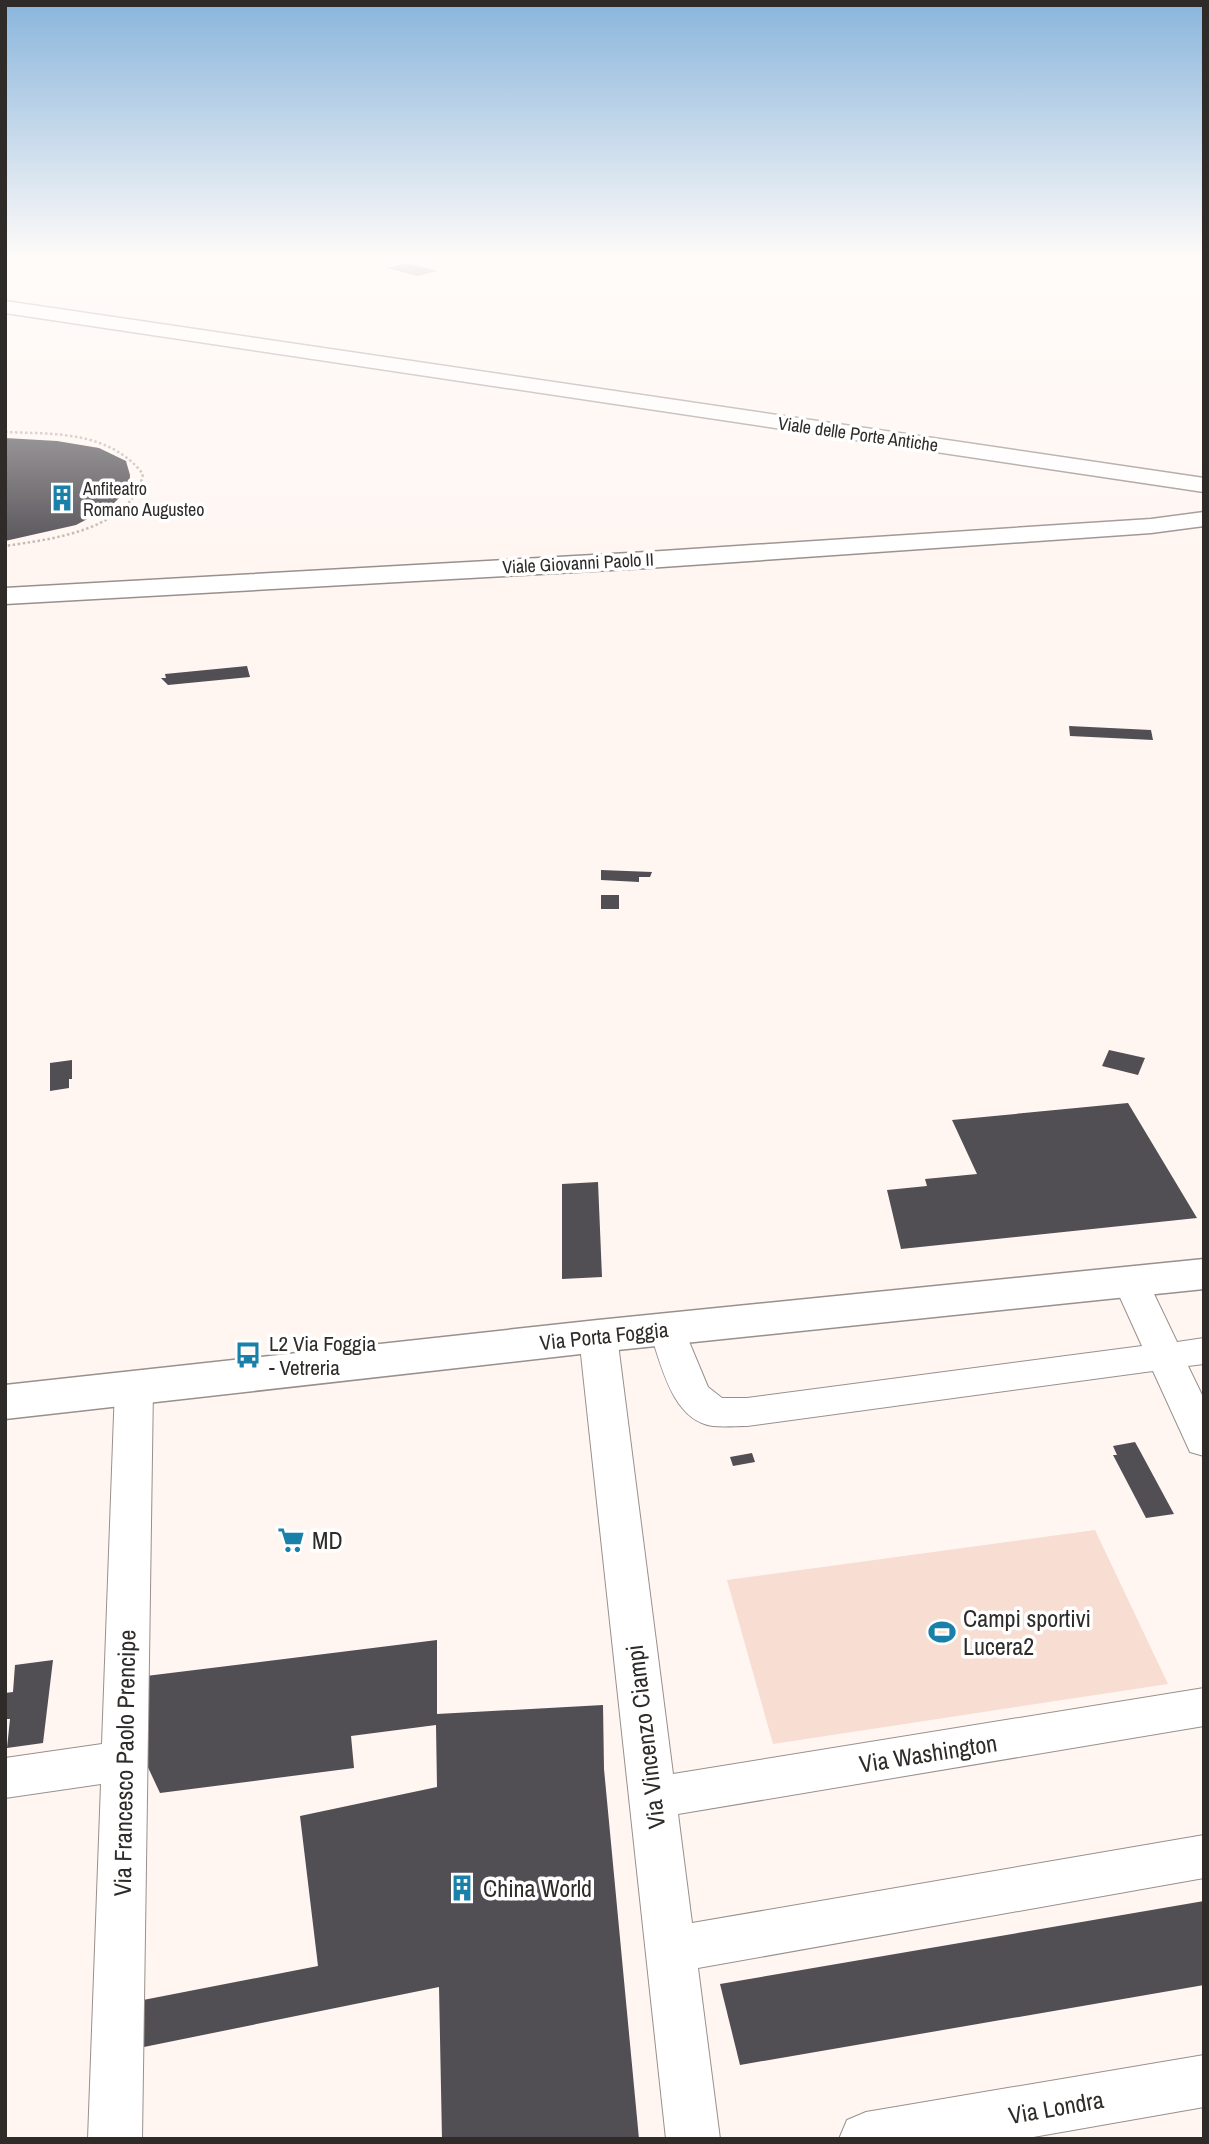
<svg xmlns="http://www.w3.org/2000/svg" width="1209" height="2144" font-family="'Archivo Narrow',sans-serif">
  <rect width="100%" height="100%" fill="#fff6f2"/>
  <path fill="#f7ddd2" d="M1095 1530 1168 1684 773 1744 727 1580Z"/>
  <g fill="#514e54">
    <path d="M407 263 437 271 418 276 387 268Z"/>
    <path d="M5 438 57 441 99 448 126 461 130 475 129 488 110 507 76 525 5 541Z"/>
    <path d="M179 504V511L153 513V505Z"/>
    <path d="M247 666 250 677 168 685 161 678H166L165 674Z"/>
    <path d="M1069 726 1151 730 1153 740 1070 736Z"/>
    <path d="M601 870 652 872 650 877H639V882L601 880Z"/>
    <rect x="601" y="895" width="18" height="14"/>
    <path d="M1109 1050 1145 1058 1138 1075 1102 1066Z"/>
    <path d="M72 1060V1079H69V1088L50 1091V1063Z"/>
    <path d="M1128 1103 1197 1218 901 1249 887 1190 927 1186 925 1179 977 1174 952 1120Z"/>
    <path d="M598 1182 602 1277 562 1279V1184Z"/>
    <path d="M1135 1442 1140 1451 1174 1514 1146 1518 1113 1455H1117L1113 1446Z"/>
    <path d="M752 1453 755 1462 733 1466 730 1457Z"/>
    <path d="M437 1640V1714L603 1705 604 1769 639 2139H442L439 1987 139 2048 138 2001 318 1966 300 1816 437 1787 436 1725 351 1736 354 1768 160 1793 145 1761 146 1676Z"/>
    <path d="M53 1660 43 1743 7 1748 10 1719H5V1693L13 1692 15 1665Z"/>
    <path d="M1204 1901V1985L740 2065 720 1984Z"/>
  </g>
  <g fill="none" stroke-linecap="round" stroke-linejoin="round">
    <g stroke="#98908d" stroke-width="2">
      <g id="minor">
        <path d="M1131 1270 1144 1273 1177 1342 1204 1338V1364L1188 1366 1204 1399V1456L1190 1452 1153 1371 747 1426C736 1426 724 1427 713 1426 671 1420 661 1362 649 1329L654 1320 667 1316 680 1320 708 1387 722 1398H747L1142 1346 1113 1282 1118 1273Z"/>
        <path d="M598 1323 611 1327 617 1336 673 1774 1204 1688V1726L678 1814 692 1923 1204 1835V1878L698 1968 720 2139H666L579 1336 585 1327Z"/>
        <path d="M134 1373 147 1377 153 1387 142 2139H88L101 1784 5 1798V1758L102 1744 115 1387 121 1377Z"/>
        <path d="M1204 2055V2107L1022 2139H839L847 2120 866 2112Z"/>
      </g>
    </g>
    <g stroke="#98908d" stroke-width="3">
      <g id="major">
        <path d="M5 301 1204 478V492L5 313Z"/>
        <path d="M1204 512V526L1151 533 647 568 5 604V588L647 552 1151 519Z"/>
        <path d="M1204 1259V1289L598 1352 5 1419V1385L598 1320Z"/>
      </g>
    </g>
    <path stroke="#c0b8b5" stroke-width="2.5" stroke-dasharray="2.5 2.5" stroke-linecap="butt" d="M5 432C56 434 109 431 143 474 132 530 52 539 5 546"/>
    <use href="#minor" fill="#fff" fill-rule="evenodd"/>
    <use href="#major" fill="#fff" fill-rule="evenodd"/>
  </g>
  <linearGradient id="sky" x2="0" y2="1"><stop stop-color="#89b5dc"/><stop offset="0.46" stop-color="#fffbf9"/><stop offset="1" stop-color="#fffbf9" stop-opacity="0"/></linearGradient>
  <rect width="1209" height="560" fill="url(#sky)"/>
  <defs>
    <g id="building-bare" transform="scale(2.1)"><path d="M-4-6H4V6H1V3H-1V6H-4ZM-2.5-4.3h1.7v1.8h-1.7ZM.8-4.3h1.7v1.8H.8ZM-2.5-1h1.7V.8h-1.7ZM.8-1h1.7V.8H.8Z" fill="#1980aa" stroke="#fff" stroke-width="2.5" paint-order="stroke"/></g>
    <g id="bus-bare" transform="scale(2.1)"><path d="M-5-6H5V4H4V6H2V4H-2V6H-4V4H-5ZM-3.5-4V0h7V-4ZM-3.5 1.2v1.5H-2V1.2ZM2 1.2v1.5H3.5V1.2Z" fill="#1980aa" stroke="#fff" stroke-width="2.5" paint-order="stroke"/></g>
    <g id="supermarket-bare" transform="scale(2.1)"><path d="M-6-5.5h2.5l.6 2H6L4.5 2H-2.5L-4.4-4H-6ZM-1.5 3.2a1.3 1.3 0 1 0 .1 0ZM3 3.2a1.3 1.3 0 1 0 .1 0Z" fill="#1980aa" stroke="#fff" stroke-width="2.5" paint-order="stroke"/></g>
    <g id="stadium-bare" transform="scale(2.1)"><path d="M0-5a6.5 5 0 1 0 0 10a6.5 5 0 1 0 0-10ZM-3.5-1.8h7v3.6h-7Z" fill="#1980aa" stroke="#fff" stroke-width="2.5" paint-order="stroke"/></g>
  </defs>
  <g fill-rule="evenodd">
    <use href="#building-bare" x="62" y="498"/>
    <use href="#bus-bare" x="248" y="1355"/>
    <use href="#supermarket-bare" x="291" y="1540"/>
    <use href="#stadium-bare" x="942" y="1632"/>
    <use href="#building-bare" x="462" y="1888"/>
  </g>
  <g text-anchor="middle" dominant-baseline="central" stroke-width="7" stroke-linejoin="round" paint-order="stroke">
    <g font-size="18" fill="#2e2b29" stroke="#fff">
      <text transform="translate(858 434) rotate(8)">Viale delle Porte Antiche</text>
      <text transform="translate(578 563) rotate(-3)">Viale Giovanni Paolo II</text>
    </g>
    <g font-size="18" fill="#2e2b29" stroke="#fff" text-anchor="start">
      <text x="83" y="488">Anfiteatro<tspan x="83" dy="21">Romano Augusteo</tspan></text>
    </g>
    <g font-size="21" fill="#2e2b29" stroke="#fff">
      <text transform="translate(604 1336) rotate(-6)">Via Porta Foggia</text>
    </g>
    <g font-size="21" fill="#2e2b29" stroke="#fff" text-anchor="start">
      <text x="269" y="1343">L2 Via Foggia<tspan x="269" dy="24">- Vetreria</tspan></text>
    </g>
    <g font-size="24" fill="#2e2b29" stroke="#fff" text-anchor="start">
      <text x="312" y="1540">MD</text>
      <text x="963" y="1618">Campi sportivi<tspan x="963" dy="28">Lucera2</tspan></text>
      <text x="483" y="1888">China World</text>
    </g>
    <g font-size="24" fill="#2e2b29" stroke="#fff">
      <text transform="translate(645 1737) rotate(-97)">Via Vincenzo Ciampi</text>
      <text transform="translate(928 1753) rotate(-9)">Via Washington</text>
      <text transform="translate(124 1763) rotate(-89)">Via Francesco Paolo Prencipe</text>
      <text transform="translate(1056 2107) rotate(-10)">Via Londra</text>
    </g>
  </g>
  <rect width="1209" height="2144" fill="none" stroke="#2e2b29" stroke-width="14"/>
</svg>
